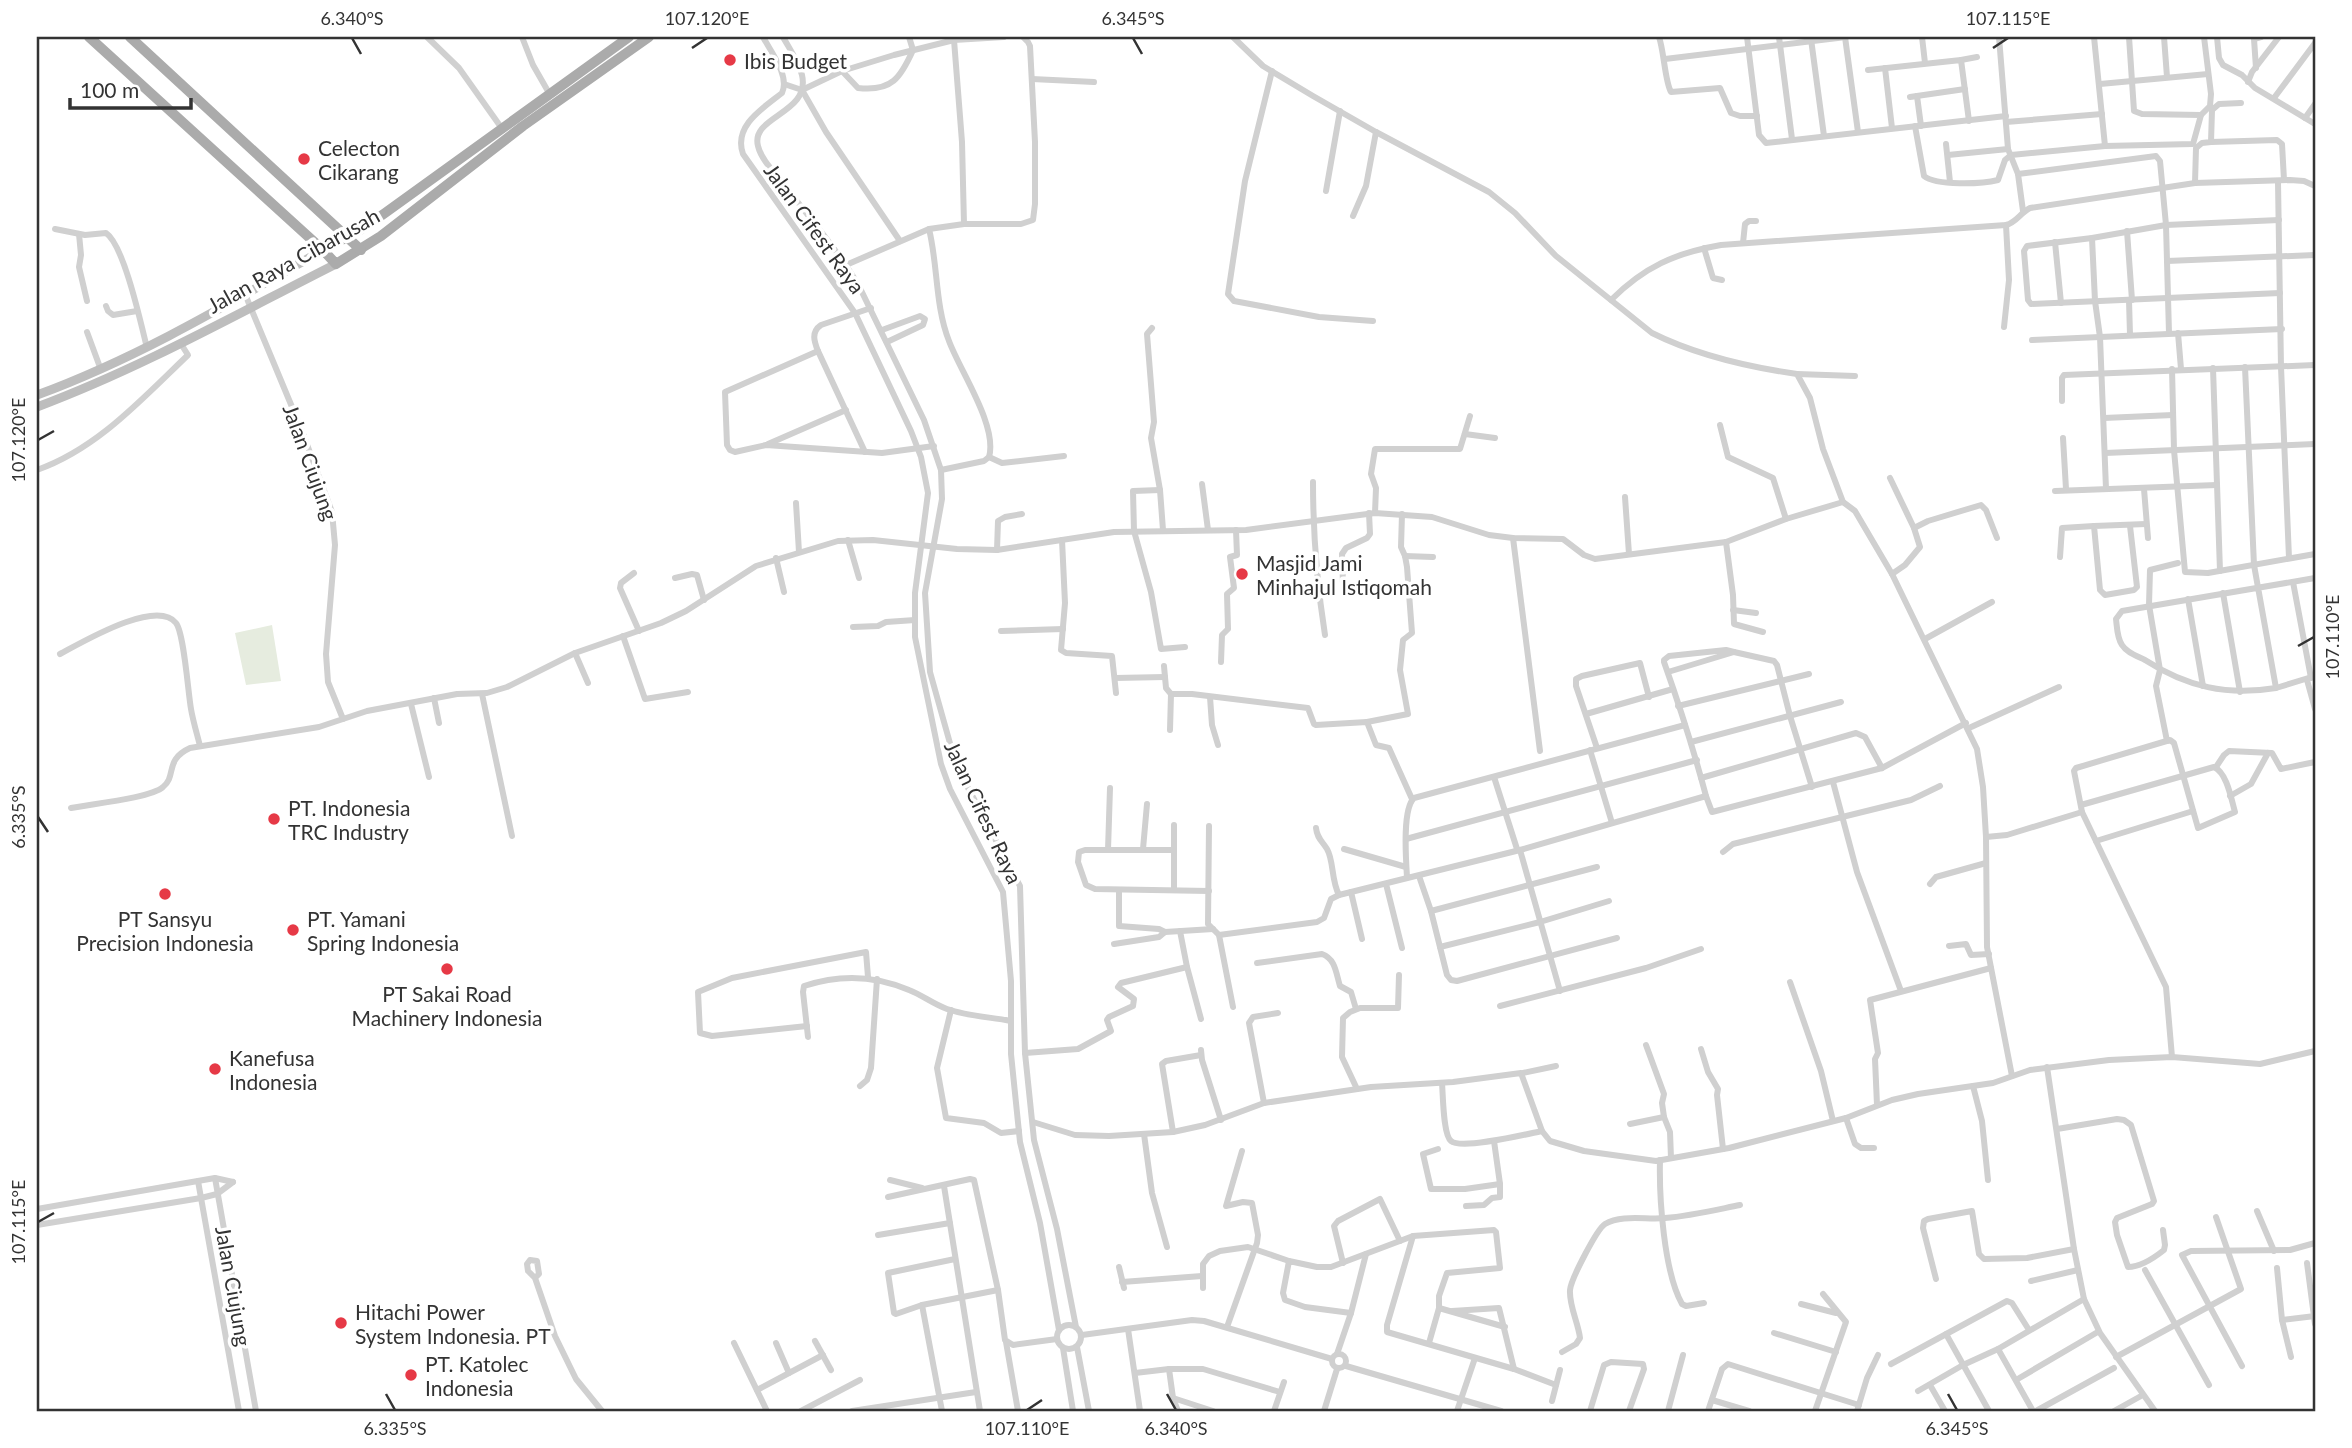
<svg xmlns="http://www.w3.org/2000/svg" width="2352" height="1448" font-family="Lato,sans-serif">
  <rect width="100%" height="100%" fill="#fff"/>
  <path fill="#e6ecdf" d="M272 625 281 681 246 685 235 633Z"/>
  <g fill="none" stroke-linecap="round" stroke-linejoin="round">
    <g stroke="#d0d0d0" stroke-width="6">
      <path d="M427 37 459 68 503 130"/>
      <path d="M522 37 533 65 549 93"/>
      <path d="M763 37C771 52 790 76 782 93 763 108 733 126 743 154L855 313 911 431 921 457 928 493 915 593V637L941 764 950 789 1003 892 1011 981V1054L1020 1142 1040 1223 1059 1330"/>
      <path d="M783 37C789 48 799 62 802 75 811 114 750 116 758 146 761 159 774 172 782 182 808 216 837 249 859 286L924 420 941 470 942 499 925 593 930 672 953 754 966 784 1020 886 1025 1053 1034 1140 1057 1229 1076 1327"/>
      <path d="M1233 37 1263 66 1313 96 1376 132 1489 192 1515 213 1556 256 1652 333C1696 355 1748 367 1797 374L1810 398 1823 449 1843 502 1855 511 1892 574 1977 749 1983 787 1986 837 1987 947 2012 1076"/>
      <path d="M1659 37C1664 51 1665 82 1671 92L1720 88 1731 113 1740 116H1757"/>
      <path d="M1747 37 1759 135 1766 143 2006 116"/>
      <path d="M1779 37 1792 139"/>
      <path d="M1845 37 1858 132"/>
      <path d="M1922 37 1925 63"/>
      <path d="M1999 37 2008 149 2018 174"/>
      <path d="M2094 37 2105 146"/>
      <path d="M2164 37 2167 77"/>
      <path d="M2217 37 2219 58 2223 65 2242 75 2255 88 2315 124"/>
      <path d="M1811 39 1824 136"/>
      <path d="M954 40 962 142 964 224"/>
      <path d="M1665 59 1846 37"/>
      <path d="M1961 60 1977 57"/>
      <path d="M1885 68 1892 128"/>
      <path d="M2256 68 2254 39 2261 37"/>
      <path d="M1868 70 1961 60 1969 121"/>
      <path d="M842 71 858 88C892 92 901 77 913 50L909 37"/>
      <path d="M1272 71 1245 181 1228 294 1234 301 1319 317 1373 321"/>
      <path d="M1032 79 1094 82"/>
      <path d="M2248 82 2252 72 2279 37"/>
      <path d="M784 84 802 90 826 132 900 241"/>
      <path d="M2100 84 2208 74"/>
      <path d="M802 90 842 71 894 55 954 40 1004 37"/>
      <path d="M1917 96 1921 126"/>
      <path d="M1910 97 1965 89"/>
      <path d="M2274 98 2315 43"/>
      <path d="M2201 115 2210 106 2211 94 2204 37"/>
      <path d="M2305 118 2315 104"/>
      <path d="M2006 122 2102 114"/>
      <path d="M1915 126 1924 176C1936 186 1982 184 1998 180L2005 160 2011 155 2105 146 2193 144 2201 115 2142 114 2134 111 2129 37"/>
      <path d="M2211 142 2277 140 2282 144 2284 180"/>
      <path d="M1946 144 1950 182"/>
      <path d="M1948 155 2008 149"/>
      <path d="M2278 182 2281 367 2289 558"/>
      <path d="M2195 183 2196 148 2202 143 2211 142 2212 110 2219 104 2241 103"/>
      <path d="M1326 191 1340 111"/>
      <path d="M2023 211 2018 174 2156 156 2160 161 2166 225 2169 333"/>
      <path d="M1353 216 1366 186 1376 132"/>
      <path d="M2279 220 2166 225 2092 238 2027 246 2024 251 2028 300 2031 304 2280 293"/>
      <path d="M55 229 85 235 106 233C124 245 141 324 147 348"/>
      <path d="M929 229C938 265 935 306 949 341 960 371 998 426 989 457L984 461 941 470"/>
      <path d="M2127 231 2132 300"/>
      <path d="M79 234 81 255 79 267 87 301"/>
      <path d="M2092 238 2095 301 2100 337 2106 489"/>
      <path d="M2055 242 2061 303"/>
      <path d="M1743 243 1745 224 1749 221H1756"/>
      <path d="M1704 248 1713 278 1722 280"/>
      <path d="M2167 261 2315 255"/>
      <path d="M846 265 929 229 964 224H1021L1033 220 1035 204V142L1030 46 1028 42 1023 37"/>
      <path d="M245 294 302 431 332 512 335 545 326 654 328 682 343 719"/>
      <path d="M1611 300C1644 267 1675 253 1721 245L2006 225C2017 222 2020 213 2030 208L2195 183 2290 180 2304 181 2315 186"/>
      <path d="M2129 300 2130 335"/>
      <path d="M106 306 108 311 113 315 137 311"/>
      <path d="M2004 327 2009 280 2006 225"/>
      <path d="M1152 328 1147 334 1154 422 1151 438 1160 490 1163 530"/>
      <path d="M882 330 920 316 925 319 923 325 887 342"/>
      <path d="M87 332 101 370"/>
      <path d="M2178 333 2181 369"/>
      <path d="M2032 340 2282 329"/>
      <path d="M818 351 725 392 727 445 730 450 735 452 766 445 882 453 934 446"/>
      <path d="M2245 367 2254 565 2276 688C2227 696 2187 687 2145 660 2137 656 2127 653 2122 645 2117 638 2117 627 2116 619L2122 611 2315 578"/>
      <path d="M2213 368 2220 571"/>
      <path d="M2172 369 2174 450 2185 572 2208 573 2315 554"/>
      <path d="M1797 374 1855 376"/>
      <path d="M2062 401V378L2064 375 2315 365"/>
      <path d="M2104 418 2173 415"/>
      <path d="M1720 425 1728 457 1773 478 1786 519"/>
      <path d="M1465 434 1495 438"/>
      <path d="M2063 438 2066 489"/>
      <path d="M768 444 846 410"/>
      <path d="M865 452 818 351C814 341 811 332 821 325L871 308"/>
      <path d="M2105 453 2315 444"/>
      <path d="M989 457 1002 463 1064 456"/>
      <path d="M37 470C97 449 142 399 188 355L181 344"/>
      <path d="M1890 478 1914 528 1920 547 1905 565 1892 574"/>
      <path d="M1313 482C1313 533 1317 584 1325 635"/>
      <path d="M1202 484 1208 530"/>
      <path d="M2144 489 2148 538"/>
      <path d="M1160 490 1133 491 1134 531 1151 592 1161 649 1185 647"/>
      <path d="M2055 491 2217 485"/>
      <path d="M1625 497 1629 554"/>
      <path d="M796 503 799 552"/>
      <path d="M1375 513 1376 488 1371 474 1375 449H1460L1470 416"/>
      <path d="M2130 526 2137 587 2134 590 2105 595 2100 590 2094 526 2146 524"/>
      <path d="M1914 528 1928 521 1981 505 1986 510 1997 538"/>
      <path d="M1513 538 1540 751"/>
      <path d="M848 540 859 578"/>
      <path d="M1062 540 1065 603 1061 650 1066 653 1112 656 1116 693"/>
      <path d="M1726 542 1733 595 1734 624 1763 632"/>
      <path d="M997 550 998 521 1005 517 1022 514"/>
      <path d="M1405 556 1433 557"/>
      <path d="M2060 557 2062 528 2094 526"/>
      <path d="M776 558 784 592"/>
      <path d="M634 573 621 583 620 588 639 631"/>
      <path d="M675 578 692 574 697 575 704 600"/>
      <path d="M2293 582 2311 678"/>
      <path d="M1343 584 1342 554 1346 548 1367 538 1370 534 1369 513"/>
      <path d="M2223 593 2240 692"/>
      <path d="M2188 599 2203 686"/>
      <path d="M1733 610 1756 613"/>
      <path d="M853 627 878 626 886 622 915 620"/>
      <path d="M1001 631 1063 629"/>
      <path d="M623 636 645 699 688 692"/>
      <path d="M1925 639 1992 602"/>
      <path d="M1734 652 1774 661 1777 665 1790 716 1812 787"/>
      <path d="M575 653 588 683"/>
      <path d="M60 654C81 643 156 598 176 623 184 633 188 692 191 709 193 721 197 734 200 746"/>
      <path d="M1221 662 1222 635 1228 629 1227 594 1234 588 1230 557 1237 555 1236 530"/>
      <path d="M1164 666 1166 688 1171 694H1192L1308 708 1314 724 1316 725 1367 722 1376 745 1389 748 1412 799"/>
      <path d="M1668 672 1734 652 1726 650 1669 656 1664 660V662C1680 707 1694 751 1706 796"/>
      <path d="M1115 678 1165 677"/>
      <path d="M2307 680 2315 709"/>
      <path d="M2276 688 2315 676"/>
      <path d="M482 694 512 836"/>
      <path d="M1210 697 1212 725 1218 745"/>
      <path d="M434 698 439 723"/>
      <path d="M411 704 429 777"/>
      <path d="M1678 706 1809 674"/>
      <path d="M1586 714 1673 689"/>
      <path d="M1367 722 1408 714 1400 670 1403 640 1412 633 1407 567 1405 556 1401 547 1402 514"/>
      <path d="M1969 728 2059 687"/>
      <path d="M1170 730 1171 694"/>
      <path d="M2167 741 2156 686 2160 670 2149 605 2150 570 2178 563"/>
      <path d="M1691 742 1841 702"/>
      <path d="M1597 748 1576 686V679L1582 676 1640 663 1649 697"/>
      <path d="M1590 750 1612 823"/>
      <path d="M2216 767 2224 755 2229 751 2272 753 2281 769 2315 762"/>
      <path d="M1494 777 1517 849"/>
      <path d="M1701 778 1856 733 1865 737 1882 768"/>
      <path d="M1833 782 1857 872 1901 991"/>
      <path d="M2230 796 2251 784 2268 753"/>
      <path d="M2081 805 2214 767C2227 773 2231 798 2235 812L2198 828 2174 743 2170 740 2076 768 2074 771 2082 812 2166 987 2172 1057"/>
      <path d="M71 808C90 804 151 798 163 787 177 776 164 760 190 748L319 727 367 711 457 694 487 693 507 687 575 653 661 623 686 611 756 566 838 541 873 540 957 549 997 550 1114 532 1246 530 1375 513 1432 517 1489 535 1513 538 1563 539 1584 555 1595 559 1726 542 1786 519 1843 502"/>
      <path d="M1209 826 1208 924 1219 935 1233 1007"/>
      <path d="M1316 828C1317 838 1322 841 1327 849 1334 861 1331 880 1339 895"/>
      <path d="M1986 837 2007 835 2082 812"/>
      <path d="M1406 839 1697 760"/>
      <path d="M2096 841 2193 811"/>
      <path d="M1143 849 1147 804"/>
      <path d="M1344 849 1406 867"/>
      <path d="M1108 850 1110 788"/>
      <path d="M1173 850H1085L1079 852 1078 862 1086 885 1095 889 1209 891"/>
      <path d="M1520 850 1560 991"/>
      <path d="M1723 852 1733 844 1911 800 1940 786"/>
      <path d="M1419 876 1431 911 1447 975 1451 980 1457 981 1617 938"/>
      <path d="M1407 877C1406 860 1402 809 1414 798L1685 725"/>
      <path d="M1386 884 1402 948"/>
      <path d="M1930 884 1936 877 1986 863"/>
      <path d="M1174 889V825"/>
      <path d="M1119 890V926L1159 929 1165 932"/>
      <path d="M1351 892 1362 939"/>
      <path d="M1431 911 1597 867"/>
      <path d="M1180 931 1187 967 1201 1019"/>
      <path d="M1219 935 1317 922 1324 918 1331 899 1339 895 1520 850 1706 796 1712 812 1882 768 1966 723"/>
      <path d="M1114 944 1159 937 1165 932 1213 929"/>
      <path d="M1949 946 1966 944 1971 955 1989 954"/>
      <path d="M1440 947 1540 922 1609 901"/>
      <path d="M1257 963 1322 954C1336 959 1336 974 1340 986L1351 992 1356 1009"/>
      <path d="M1790 982 1821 1071 1833 1121"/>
      <path d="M1500 1006 1646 968 1701 949"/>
      <path d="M951 1010 937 1068 946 1118 984 1123 1001 1133 1019 1131"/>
      <path d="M807 1026 712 1036 700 1033 698 992 732 978 866 952 868 977"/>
      <path d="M808 1037 803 992 804 986C840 974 874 975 909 990 922 995 933 1004 947 1009 967 1016 990 1017 1011 1021"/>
      <path d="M1646 1045 1664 1094 1662 1103 1664 1117"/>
      <path d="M1701 1049 1708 1072 1718 1089 1717 1095 1723 1149"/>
      <path d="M1201 1050 1202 1060 1221 1120"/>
      <path d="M1025 1053 1078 1049 1111 1031 1107 1020 1109 1017 1133 1006 1134 999 1118 987 1121 983 1187 967"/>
      <path d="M2047 1067 2074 1249 2084 1299 2100 1333 2155 1411"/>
      <path d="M1523 1073 1556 1066"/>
      <path d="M1442 1083C1443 1094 1443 1135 1451 1141 1461 1150 1527 1134 1542 1131"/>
      <path d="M860 1086 867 1080 871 1068 877 979"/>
      <path d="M1973 1086 1982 1121 1988 1180"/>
      <path d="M1357 1089 1342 1057 1343 1018 1350 1012 1360 1008H1398L1399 975"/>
      <path d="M1264 1103 1249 1023 1253 1017 1278 1013"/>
      <path d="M1877 1105 1875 1059 1878 1053 1870 1000 1991 968"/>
      <path d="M1846 1118 1855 1144 1861 1148H1874"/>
      <path d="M1033 1122 1075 1135 1109 1136 1173 1132 1205 1125 1264 1103 1371 1087 1453 1082 1521 1073 1542 1131 1550 1141 1584 1151 1656 1161 1729 1148 1846 1118 1892 1100 1918 1094 1993 1083 2030 1070 2109 1060 2172 1057 2260 1064 2315 1051"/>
      <path d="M1630 1124 1664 1117 1670 1132 1671 1158"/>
      <path d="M2057 1129 2117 1119 2124 1120 2131 1125 2154 1201 2152 1204 2117 1218 2115 1222 2117 1235 2128 1267C2141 1267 2154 1258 2164 1250L2165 1245 2163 1230"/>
      <path d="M1173 1132 1162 1064 1166 1061 1201 1055"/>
      <path d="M1144 1134 1152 1193 1167 1247"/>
      <path d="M1494 1141 1500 1184"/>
      <path d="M1438 1149 1423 1154 1431 1189H1465L1500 1184V1197L1492 1198 1484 1205 1466 1206"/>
      <path d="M1660 1160C1659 1198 1664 1272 1682 1304L1686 1306 1704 1303"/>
      <path d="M215 1178 256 1411"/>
      <path d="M890 1180 922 1188"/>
      <path d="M198 1181 239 1411"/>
      <path d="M944 1186 980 1411"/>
      <path d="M888 1197 970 1179 974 1180 998 1290 1005 1340 1013 1345 1057 1339"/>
      <path d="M37 1209 215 1178 233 1182"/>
      <path d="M2257 1211 2274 1251"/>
      <path d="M37 1225 201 1198 217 1194 233 1182"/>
      <path d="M878 1235 950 1223"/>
      <path d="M1413 1236 1387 1325V1332L1514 1369 1556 1385"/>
      <path d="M955 1259 888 1273 894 1313 896 1314 922 1305 998 1290"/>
      <path d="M1343 1263 1334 1226 1338 1221 1380 1199 1400 1241"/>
      <path d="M2307 1263 2315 1324"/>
      <path d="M1119 1267 1124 1288"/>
      <path d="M2277 1268 2282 1320 2291 1357"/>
      <path d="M2145 1270 2209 1385"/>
      <path d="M535 1278 539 1274 537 1261 530 1260 527 1264 528 1271 535 1278 555 1336 576 1379 602 1411"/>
      <path d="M1936 1279 1923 1228 1924 1221 1928 1219 1972 1211 1979 1254 1984 1259 2027 1258 2074 1249"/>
      <path d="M2031 1281 2078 1270"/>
      <path d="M1122 1282 1202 1276"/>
      <path d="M1203 1288V1264L1209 1256 1220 1251 1248 1247 1289 1261"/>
      <path d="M1801 1304 1836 1313"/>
      <path d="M922 1305 942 1411"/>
      <path d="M1439 1308 1505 1327"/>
      <path d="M1452 1311 1499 1308 1514 1369"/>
      <path d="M1351 1313 1305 1307 1285 1300 1283 1293 1289 1261 1317 1267H1331L1413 1236 1494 1230 1496 1232 1500 1268 1447 1273 1439 1296V1308L1429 1343"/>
      <path d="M2282 1320 2315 1316"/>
      <circle cx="1069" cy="1337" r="12"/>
      <path d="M1227 1327 1257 1243 1258 1235 1252 1203 1243 1202 1226 1206 1242 1151"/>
      <path d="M1128 1329 1140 1411"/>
      <path d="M1774 1333 1836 1352"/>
      <path d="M1946 1334 1989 1411"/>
      <path d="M1082 1335 1192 1320 1204 1321 1332 1359"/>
      <path d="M815 1341 831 1370"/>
      <path d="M1006 1342 1018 1411"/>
      <path d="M734 1343 767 1411"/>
      <path d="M776 1343 789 1373"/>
      <path d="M1077 1347 1089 1411"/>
      <path d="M1063 1348 1073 1411"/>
      <path d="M1998 1349 2033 1411"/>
      <path d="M1562 1352 1576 1344 1580 1338C1578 1322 1569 1306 1570 1290 1571 1279 1597 1229 1605 1224 1622 1214 1647 1220 1665 1218 1690 1216 1715 1210 1740 1205"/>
      <circle cx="1339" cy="1361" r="7"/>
      <path d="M1337 1354 1351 1313 1366 1254"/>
      <path d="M2116 1357 2241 1289 2216 1217"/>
      <path d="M1891 1364 2007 1301 2012 1303 2029 1330"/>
      <path d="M1346 1366 1501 1411"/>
      <path d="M2242 1366 2182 1255 2191 1251 2290 1250 2315 1243"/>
      <path d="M1169 1369 1173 1398 1178 1411"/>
      <path d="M1135 1373 1169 1369H1203L1280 1392"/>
      <path d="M2016 1380 2096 1333"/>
      <path d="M1930 1385 1945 1411"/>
      <path d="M757 1390 823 1355"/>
      <path d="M1918 1391 1963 1365 1998 1349 2084 1299"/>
      <path d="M1173 1398 1213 1411"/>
      <path d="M1712 1400 1749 1411"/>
      <path d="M1552 1401 1560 1370"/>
      <path d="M801 1411 860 1380"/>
      <path d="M852 1411 976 1392"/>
      <path d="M1274 1411 1284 1382"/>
      <path d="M1324 1411 1337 1369"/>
      <path d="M1457 1411 1475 1358"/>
      <path d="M1590 1411 1604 1365 1611 1362 1643 1364 1644 1369 1629 1411"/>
      <path d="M1668 1411 1683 1355"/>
      <path d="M1708 1411 1722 1369 1728 1364 1859 1405"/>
      <path d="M1815 1411 1846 1322 1823 1294"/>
      <path d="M1857 1411 1867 1378 1878 1355"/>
      <path d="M2036 1411 2114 1368"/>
      <path d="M2114 1411 2141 1396"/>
    </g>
    <g stroke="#bdbdbd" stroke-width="9">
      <path d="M37 395C138 358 230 303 323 250"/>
      <path d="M37 407C141 368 237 314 336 264"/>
    </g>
    <g stroke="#ababab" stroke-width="10">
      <path d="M89 37 323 250 336 264 381 236 523 126 649 37"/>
      <path d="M130 37 361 250"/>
      <path d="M323 250 365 227 385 213 629 37"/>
    </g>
  </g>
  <path fill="none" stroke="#333" stroke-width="2.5" d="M352 38 361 54M1133 38 1142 54M692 48 707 38M1993 48 2008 38M38 440 54 431M2298 646 2314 637M38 817 48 832M38 1222 54 1213M386 1394 395 1410M1167 1394 1176 1410M1948 1394 1957 1410M1027 1410 1042 1400"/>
  <g fill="#e63946" stroke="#fff" stroke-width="2.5">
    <circle cx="730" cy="60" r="7"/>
    <circle cx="304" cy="159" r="7"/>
    <circle cx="1242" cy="574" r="7"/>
    <circle cx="274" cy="819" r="7"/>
    <circle cx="165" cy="894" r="7"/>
    <circle cx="293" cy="930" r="7"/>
    <circle cx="447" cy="969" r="7"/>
    <circle cx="215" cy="1069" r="7"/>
    <circle cx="341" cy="1323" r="7"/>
    <circle cx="411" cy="1375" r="7"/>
  </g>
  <g text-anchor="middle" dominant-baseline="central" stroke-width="7" stroke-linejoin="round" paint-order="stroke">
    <g font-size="21" fill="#333" stroke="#fff" text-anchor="start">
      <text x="744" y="60">Ibis Budget</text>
      <text x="318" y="147">Celecton<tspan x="318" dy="24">Cikarang</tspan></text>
      <text x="1256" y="562">Masjid Jami<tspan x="1256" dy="24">Minhajul Istiqomah</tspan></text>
      <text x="288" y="807">PT. Indonesia<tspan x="288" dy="24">TRC Industry</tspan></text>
      <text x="165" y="918" text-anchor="middle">PT Sansyu<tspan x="165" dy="24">Precision Indonesia</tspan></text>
      <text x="307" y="918">PT. Yamani<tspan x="307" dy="24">Spring Indonesia</tspan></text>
      <text x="447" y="993" text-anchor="middle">PT Sakai Road<tspan x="447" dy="24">Machinery Indonesia</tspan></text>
      <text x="229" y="1057">Kanefusa<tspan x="229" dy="24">Indonesia</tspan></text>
      <text x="355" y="1311">Hitachi Power<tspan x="355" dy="24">System Indonesia. PT</tspan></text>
      <text x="425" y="1363">PT. Katolec<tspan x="425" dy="24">Indonesia</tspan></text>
    </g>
    <g font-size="21" fill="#333" stroke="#fff">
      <text transform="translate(815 228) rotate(54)">Jalan Cifest Raya</text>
      <text transform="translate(293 260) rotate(-29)">Jalan Raya Cibarusah</text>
      <text transform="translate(311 462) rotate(70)">Jalan Ciujung</text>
      <text transform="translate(984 812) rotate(65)">Jalan Cifest Raya</text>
      <text transform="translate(234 1286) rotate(80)">Jalan Ciujung</text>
    </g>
  </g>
  <rect width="2352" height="1448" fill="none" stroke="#ffffff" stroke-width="77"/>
  <path d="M70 98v10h121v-10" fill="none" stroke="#333333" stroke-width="3.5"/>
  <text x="80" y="98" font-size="21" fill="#333333" stroke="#ffffff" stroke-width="5" paint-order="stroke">100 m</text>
  <rect x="38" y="38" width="2276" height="1372" fill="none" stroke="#333" stroke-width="2.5"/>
  <g font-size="18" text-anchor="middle" fill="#333">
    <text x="352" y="25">6.340°S</text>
    <text x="707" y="25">107.120°E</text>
    <text x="1133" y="25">6.345°S</text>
    <text x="2008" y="25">107.115°E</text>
    <text transform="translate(19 440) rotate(-90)" y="6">107.120°E</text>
    <text transform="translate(2333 637) rotate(-90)" y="6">107.110°E</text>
    <text transform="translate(19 817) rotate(-90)" y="6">6.335°S</text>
    <text transform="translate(19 1222) rotate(-90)" y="6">107.115°E</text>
    <text x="395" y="1435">6.335°S</text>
    <text x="1027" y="1435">107.110°E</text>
    <text x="1176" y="1435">6.340°S</text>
    <text x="1957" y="1435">6.345°S</text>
  </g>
</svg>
